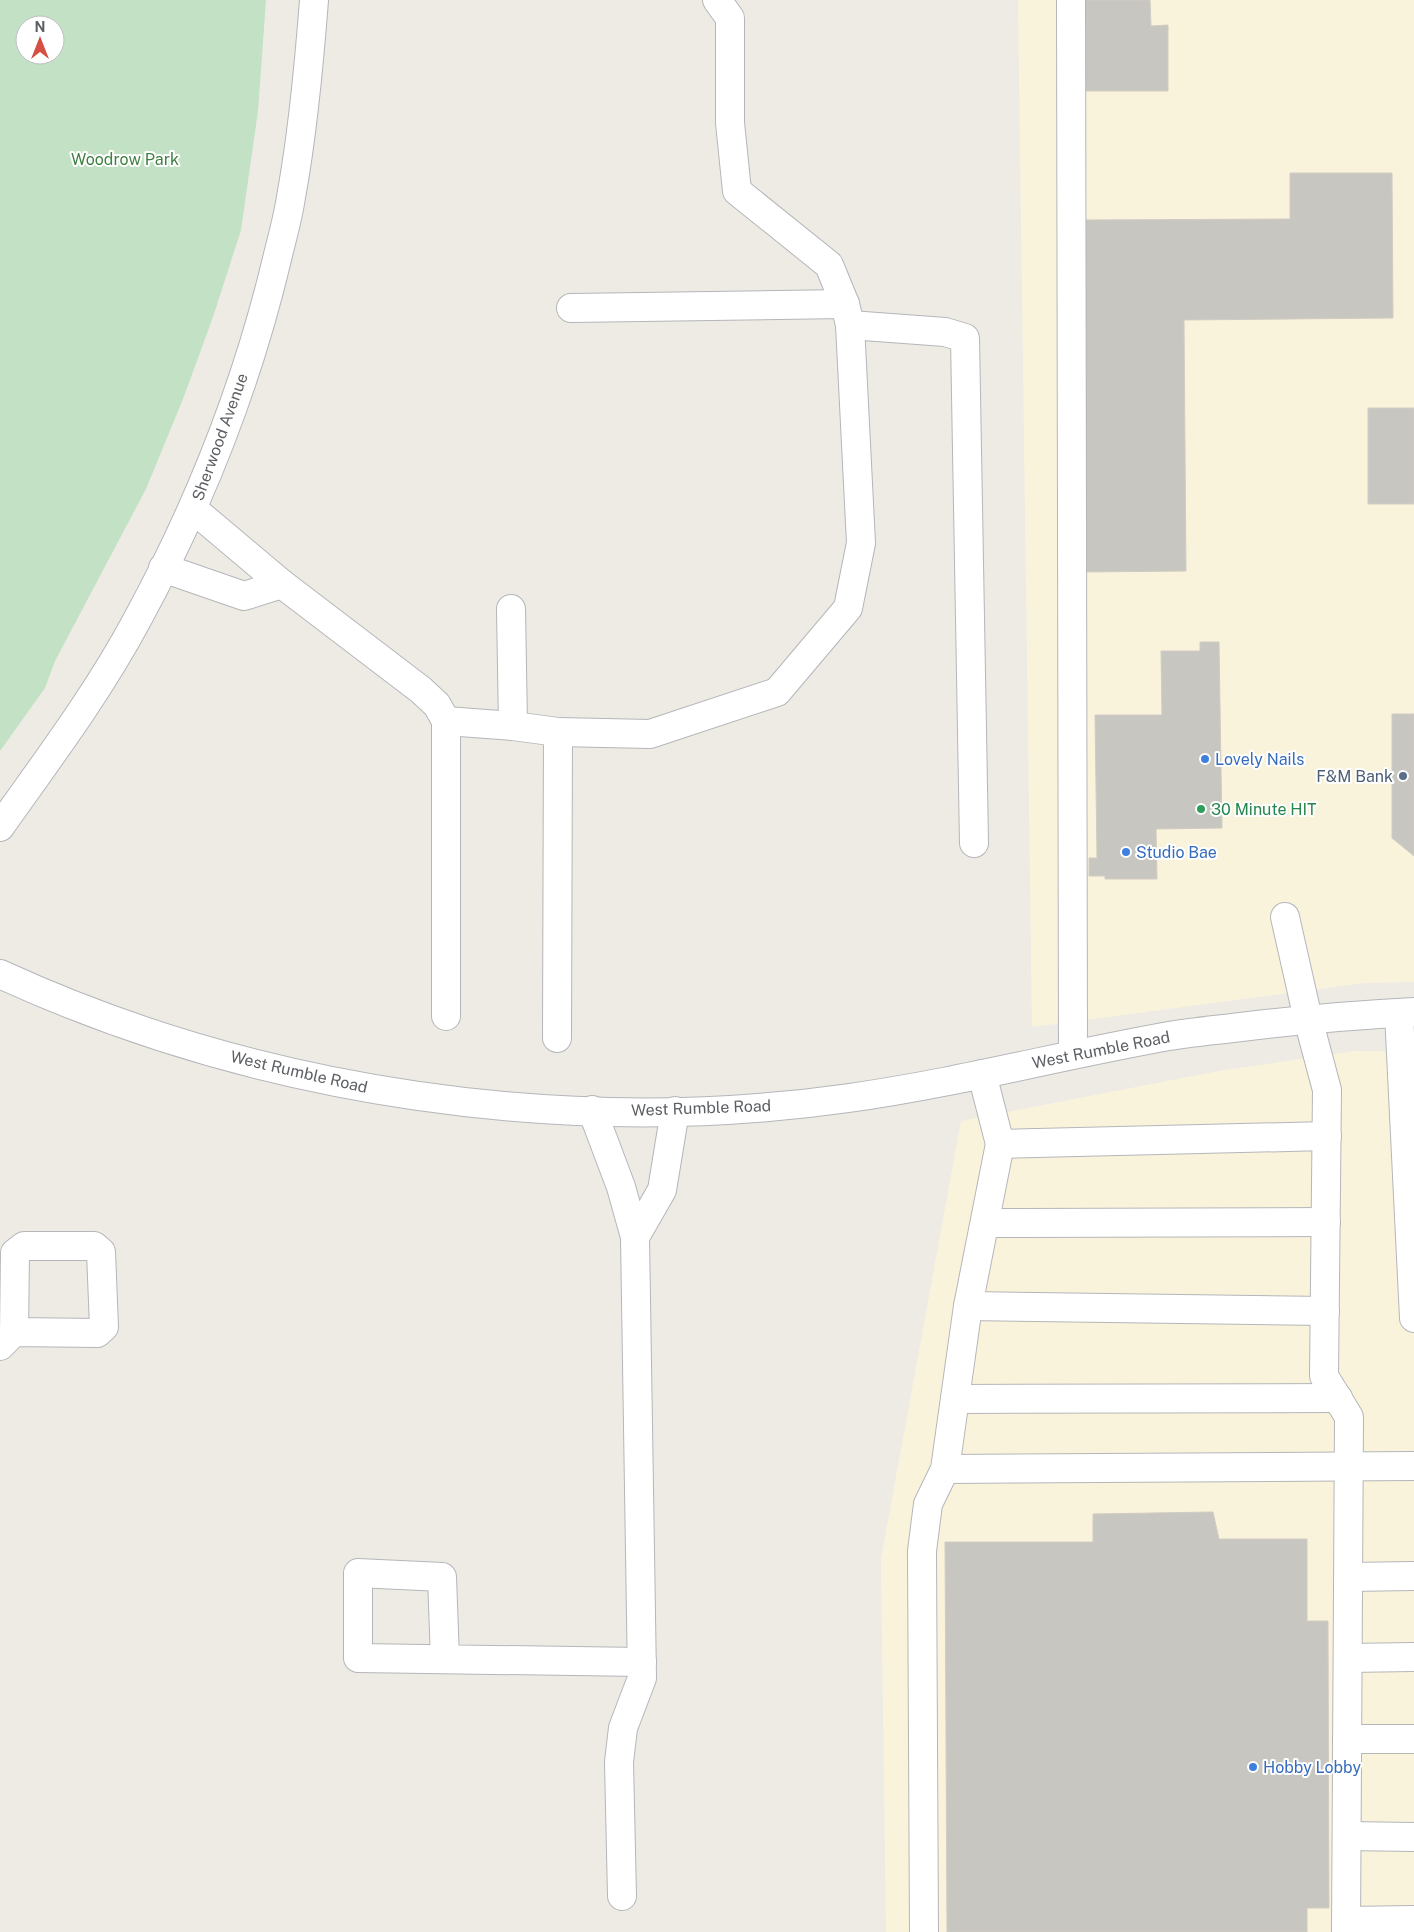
<svg xmlns="http://www.w3.org/2000/svg" width="1414" height="1932" font-family="'Public Sans',sans-serif">
  <rect width="100%" height="100%" fill="#edebe4"/>
  <g fill="#faf3dc">
    <path d="M1018 0H1414V982L1364 983 1032 1027Z"/>
    <path d="M1354 1051 1414 1052V1932H886L881 1559 961 1121 1219 1071Z"/>
  </g>
  <path fill="#c3e1c4" fill-rule="evenodd" d="M0 0H266L258 111 241 230 213 317 183 399 146 489 55 661 45 688 0 751ZM25 25H55V55H25Z"/>
  <g fill="#c8c6c0" stroke="#d1ccc3">
    <path d="M1082 0H1150L1151 26 1168 25V91H1083Z"/>
    <path d="M1290 173H1392L1393 318 1184 320 1186 571 1084 572 1082 220 1290 219Z"/>
    <rect x="1368" y="408" width="46" height="96"/>
    <path d="M1200 642H1219L1222 828 1156 829 1157 879H1105V876H1089V858H1097L1095 715H1162L1161 651H1200Z"/>
    <path d="M1392 714H1414V856L1392 838Z"/>
    <path d="M1213 1512 1219 1539H1307V1621H1328L1329 1908H1307V1932H947L945 1542H1093V1514Z"/>
  </g>
  <g fill="none" stroke-linecap="round" stroke-linejoin="round">
    <g stroke="#b4b6b9" stroke-width="30">
      <g id="minor">
        <path d="M1071 0 1073 1054"/>
        <path d="M571 308 845 304"/>
        <path d="M850 325 945 332 965 338 974 843"/>
        <path d="M193 509 282 584 421 690 437 705 446 721V1016"/>
        <path d="M163 568 244 596 282 584"/>
        <path d="M511 609 513 726 558 732 557 1038"/>
        <path d="M446 721 513 726"/>
        <path d="M558 732 650 734 777 692 848 608 861 543 850 325 845 304 829 265 737 191 730 123V18L717 0"/>
        <path d="M0 827C48 759 98 693 137 620 199 506 247 385 277 259 282 238 288 218 291 197 303 132 309 66 314 0"/>
        <path d="M1285 917 1308 1019 1327 1090 1324 1376 1349 1417 1346 1932"/>
        <path d="M0 974C259 1093 567 1138 849 1098 957 1083 1062 1055 1169 1036 1193 1032 1217 1030 1241 1027 1298 1020 1356 1015 1414 1012"/>
        <path d="M1399 1013 1414 1318"/>
        <path d="M592 1110 621 1187 635 1237 642 1678 623 1728 619 1762 622 1896"/>
        <path d="M1000 1144 1327 1136"/>
        <path d="M985 1223 1326 1222"/>
        <path d="M635 1237 662 1190 675 1111"/>
        <path d="M968 1306 1325 1311"/>
        <path d="M0 1346 14 1332 15 1253 24 1246H94L101 1252 104 1327 97 1333 14 1332"/>
        <path d="M955 1399 1338 1398"/>
        <path d="M945 1469 1414 1466"/>
        <path d="M1349 1577 1414 1576"/>
        <path d="M1348 1658 1414 1657"/>
        <path d="M445 1659 442 1577 358 1573V1658L642 1662"/>
        <path d="M1347 1739H1414"/>
        <path d="M1347 1836 1414 1837"/>
        <path d="M1346 1921 1414 1920"/>
        <path d="M924 1932 922 1551 928 1504 945 1469 968 1306 1000 1144 982 1074"/>
      </g>
    </g>
    <use href="#minor" stroke="#fff" stroke-width="28"/>
  </g>
  <g fill="#3f7fe0" stroke="#fff" stroke-width="2">
    <circle cx="1205" cy="759" r="5"/>
    <circle cx="1126" cy="852" r="5"/>
    <circle cx="1253" cy="1767" r="5"/>
  </g>
  <circle fill="#5c6f8a" stroke="#fff" stroke-width="2" cx="1403" cy="776" r="5"/>
  <circle fill="#2e9e5b" stroke="#fff" stroke-width="2" cx="1201" cy="809" r="5"/>
  <g text-anchor="middle" dominant-baseline="central" stroke-width="4" stroke-linejoin="round" paint-order="stroke">
    <g font-size="16" fill="#3f7f42" stroke="#fff">
      <text x="125" y="159">Woodrow Park</text>
    </g>
    <g font-size="16" fill="#5c5f63" stroke="#fff">
      <text transform="translate(220 437) rotate(-70)">Sherwood Avenue</text>
      <text transform="translate(1101 1050) rotate(-11)">West Rumble Road</text>
      <text transform="translate(299 1072) rotate(13)">West Rumble Road</text>
      <text transform="translate(701 1108) rotate(-2)">West Rumble Road</text>
    </g>
    <g font-size="16" fill="#366cbe" stroke="#fff" text-anchor="start">
      <text x="1215" y="759">Lovely Nails</text>
      <text x="1136" y="852">Studio Bae</text>
      <text x="1263" y="1767">Hobby Lobby</text>
    </g>
    <g font-size="16" fill="#4e5e75" stroke="#fff" text-anchor="end">
      <text x="1393" y="776">F&amp;M Bank</text>
    </g>
    <g font-size="16" fill="#27864d" stroke="#fff" text-anchor="start">
      <text x="1211" y="809">30 Minute HIT</text>
    </g>
  </g>
  <g transform="translate(40 40)"><circle r="24" fill="#ffffff" stroke="#bebfc1"/>
  <path d="M0-4L9 19L0 12L-9 19Z" fill="#d54f42"/>
  <text y="-8" font-size="14" font-weight="bold" text-anchor="middle" fill="#5c5f63">N</text>
  </g>
</svg>
